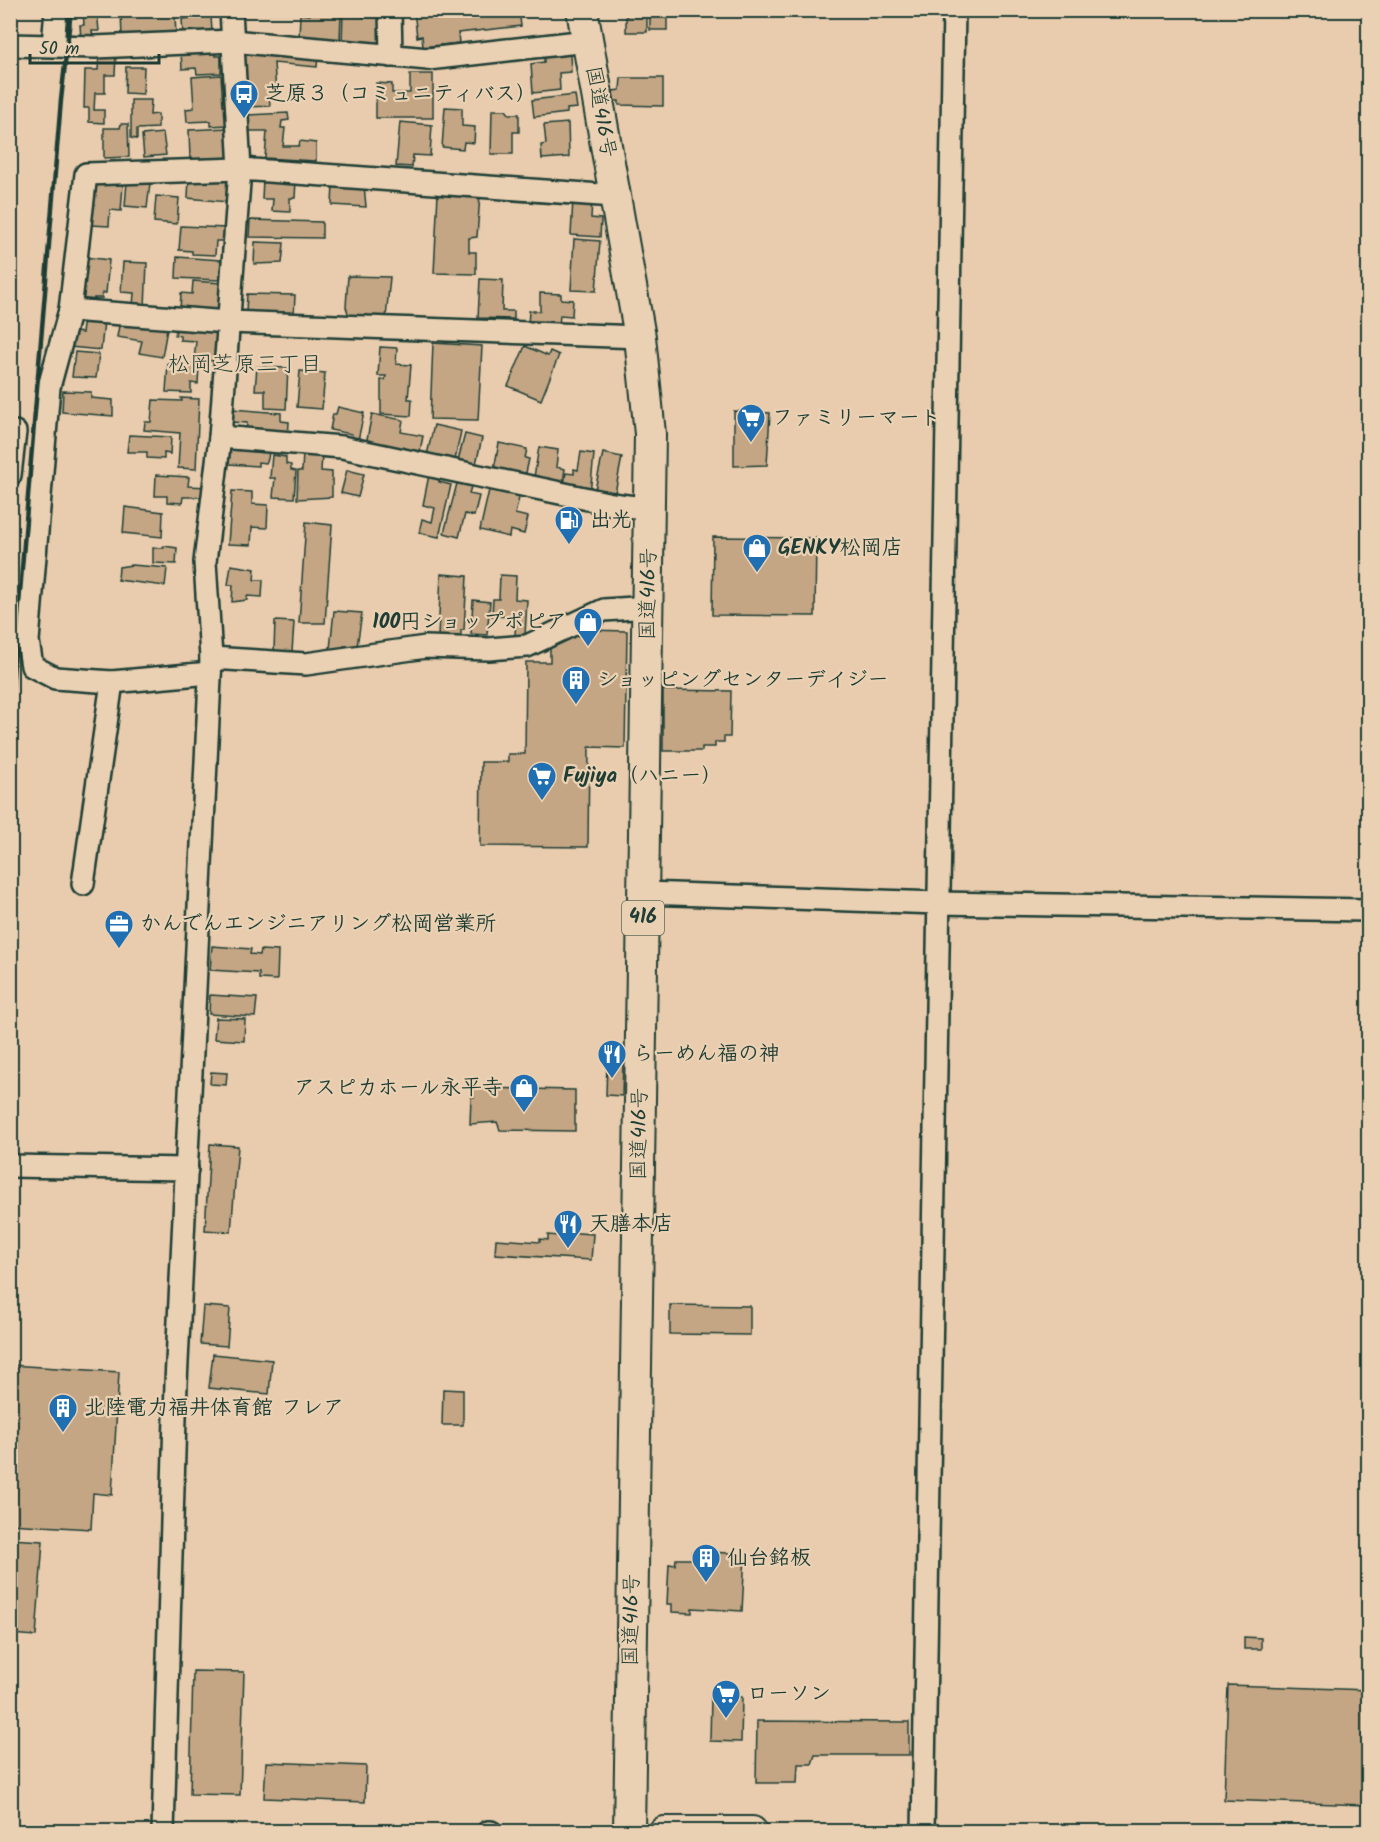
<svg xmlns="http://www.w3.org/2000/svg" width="1379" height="1842" font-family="Kalam,'Klee One',sans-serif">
  <rect width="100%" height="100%" fill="#e9ccad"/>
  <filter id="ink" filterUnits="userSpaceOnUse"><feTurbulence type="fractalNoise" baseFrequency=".0167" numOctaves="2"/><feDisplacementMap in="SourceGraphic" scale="12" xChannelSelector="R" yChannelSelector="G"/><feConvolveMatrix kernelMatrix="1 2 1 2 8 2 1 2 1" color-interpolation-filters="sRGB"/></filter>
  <g filter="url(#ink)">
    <g fill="#c4a684" stroke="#1f3d34" stroke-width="1.5">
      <path d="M83 10H97L99 31H92L93 38 81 39 80 25H84Z"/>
      <path d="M158 10 159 16 175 15 176 36 122 38 121 11Z"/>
      <path d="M184 10H219V13L184 16Z"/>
      <path d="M343 10H364L363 17 381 18 379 46 342 44Z"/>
      <path d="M414 10H519L521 26 458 33 459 43 423 47 422 36 417 37Z"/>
      <path d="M626 10H667V30H650V17H647V32H626Z"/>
      <path d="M312 11 341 13 340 41 299 39 300 14 310 15Z"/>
      <path d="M211 16 212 32 183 35 182 19Z"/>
      <path d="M215 51V56H221V73L197 74 196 68 182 69 181 52Z"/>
      <path d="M243 51 318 53 317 67 274 63 276 92 269 93 270 106 247 107Z"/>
      <path d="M99 54H116L115 75H105V93H95L94 110H104V123L89 122V108H84L85 70H98Z"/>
      <path d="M570 55 571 72 559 73 560 90 533 93 531 64 544 62V57Z"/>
      <path d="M126 67H144L143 94 125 93Z"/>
      <path d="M410 74H433V118H376V83L392 84V93H410Z"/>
      <path d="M221 75 223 106H226L227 125 211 126V121L187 122 186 109 194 108 192 77Z"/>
      <path d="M621 78H663V106L619 105V101H612L613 91 620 90Z"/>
      <path d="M575 95 577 108 567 109V113L534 117 532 100Z"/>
      <path d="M131 100H151L150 115 158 114V128L137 129V139L131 138Z"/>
      <path d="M445 107 462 108V126L475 127 474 143 464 142 463 149 442 147Z"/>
      <path d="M492 110H506L509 114H519V132H513V154H491Z"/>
      <path d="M288 113 289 120 282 121 281 128H285L283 146H299L300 141 316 143V161L265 158 267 131H249L248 115Z"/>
      <path d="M400 122 432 125 430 156 413 155 412 167 396 166Z"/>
      <path d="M568 123 569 157 542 159 541 145 546 144 544 125Z"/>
      <path d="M121 124H128L129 157 104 158V128H120Z"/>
      <path d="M228 128 230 158 190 159 189 130Z"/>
      <path d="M163 133 166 155 144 157 142 135Z"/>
      <path d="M189 177 230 180 227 202 188 198Z"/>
      <path d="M263 179 296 180 295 198H290V212L272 211 273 199H262Z"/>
      <path d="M88 182 123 185 121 211 110 210 109 226 91 225 93 205Z"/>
      <path d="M127 182 150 183 147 208 125 206Z"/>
      <path d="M333 184 364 185 366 207 332 205Z"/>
      <path d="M438 193 480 195 477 237 469 238V252H476V274L434 273Z"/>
      <path d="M156 196 179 198 177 224 154 222Z"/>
      <path d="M573 199 592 201 591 218 601 219 600 237 571 235Z"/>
      <path d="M250 220 322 222V238L249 237Z"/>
      <path d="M181 226 226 228V241H216L215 255 192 254V251L179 250Z"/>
      <path d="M574 239 600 241 596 291 571 290Z"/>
      <path d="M255 242 284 243 282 263 254 264Z"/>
      <path d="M84 257 109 260 106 293H102V298H94L95 302 81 300Z"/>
      <path d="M177 257 221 260 220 280 176 278Z"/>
      <path d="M123 262 147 263 145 307 133 306 134 293 121 292Z"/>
      <path d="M348 276 390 277 386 318 349 316 346 307Z"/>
      <path d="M480 279 503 280 502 311H514V319L478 318Z"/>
      <path d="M193 281 221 283 219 314 180 311 181 293 192 294Z"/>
      <path d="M540 293 561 294V299L573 300 572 316 560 315 559 326 528 325 529 311H540Z"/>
      <path d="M247 294 295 295 294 316 246 312Z"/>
      <path d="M84 319 104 321 101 350 70 347 72 331 82 333Z"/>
      <path d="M120 320 167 329 162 357 139 353 142 341 117 337Z"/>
      <path d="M176 329 219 332 215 361 194 360 196 341 180 340V336L175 335Z"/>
      <path d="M433 343 482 346 478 420 430 419Z"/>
      <path d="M525 346 548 356 550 351 559 355 541 400 508 386Z"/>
      <path d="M380 347 397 348 396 364 411 365 408 399H412L411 416 381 414V380H385L386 376H378Z"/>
      <path d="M75 352 99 354 96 378 72 377Z"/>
      <path d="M168 363 199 365 198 384 191 383V393L166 392Z"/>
      <path d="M257 367 288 368 286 409 265 408V390H255Z"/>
      <path d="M300 371 325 373 322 409 297 407Z"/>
      <path d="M63 391 91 392V398L113 400V416L62 412Z"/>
      <path d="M181 398 199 399 196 469 178 468 180 433 144 430 145 422H151L153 400 182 401Z"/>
      <path d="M338 407 364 413 358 440 351 439 352 434 330 430 333 414H336Z"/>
      <path d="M232 409 281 413V421L289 422 288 439 246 436 247 423 231 422Z"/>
      <path d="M734 411 770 413 767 465 734 466Z"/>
      <path d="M372 414 403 420 401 432 423 436 419 456 396 451 397 447 386 445 384 448 366 444Z"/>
      <path d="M434 425 461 431 454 465 426 459Z"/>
      <path d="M465 434 482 438 475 468 457 464Z"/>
      <path d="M129 435 171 437 170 454 164 453V459L147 458V452H127Z"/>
      <path d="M499 443 527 449 525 458 529 459 526 473 494 469Z"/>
      <path d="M539 447 558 450 556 467 565 469 562 488 542 485 543 478 534 477Z"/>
      <path d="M230 448 269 451 268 459 266 463 258 462V466L229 464Z"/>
      <path d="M581 452 594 454 590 494 563 489 566 473 574 474V469L578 470Z"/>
      <path d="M303 453 322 454 321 471 332 472V497L297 499 298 471H302Z"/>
      <path d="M603 453 622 457 614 498 594 494Z"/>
      <path d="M272 455 286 457V464L291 465V470L296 471 294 498 273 497 275 478H270Z"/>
      <path d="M347 470 364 474 358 497 341 493Z"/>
      <path d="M156 475 189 477 188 486 208 487V497H183L182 503 167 502V496H155Z"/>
      <path d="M429 475 439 477V482L451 485 439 537 419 533 422 519 432 522 435 508 423 505Z"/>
      <path d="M459 476 473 479 469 494 479 496 474 516 465 514 459 537 444 533Z"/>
      <path d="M489 490 520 494 515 514 528 517 524 534 510 530 509 537 480 530Z"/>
      <path d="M232 491 252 492V504L268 505 267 528 252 527 251 545 228 544Z"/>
      <path d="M125 507 163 512 162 537 123 533Z"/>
      <path d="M306 522 332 525 325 623H299Z"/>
      <path d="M713 537 816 538 815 616 712 615Z"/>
      <path d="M164 546 177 548 176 564 153 563V548H164Z"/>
      <path d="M132 565 167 568 165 586 118 580 119 567Z"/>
      <path d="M231 565 255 569 254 580H263L262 597 247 596V600L232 602 233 585H228Z"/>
      <path d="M441 574 467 576 464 630H461V638L438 637Z"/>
      <path d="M500 575 516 576 515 599 527 600 525 636 515 635 516 617 492 616 493 599H499Z"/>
      <path d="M473 600 490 602 487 635 471 634Z"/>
      <path d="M334 611 362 613 357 646H344L341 650 330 649Z"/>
      <path d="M275 621 294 622 292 652 274 651Z"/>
      <path d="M587 630 627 631 625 748 589 747 588 847 480 846 481 762H508V754H525L526 662H550V648Z"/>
      <path d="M663 690 731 691 730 737H724V742H715V747H702V751H663Z"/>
      <path d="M212 946 251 949 250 954 260 955 261 950 278 951 277 980 259 979V973L210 970Z"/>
      <path d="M210 995 257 998 255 1017 209 1014Z"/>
      <path d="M216 1018 245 1019 244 1041 214 1039Z"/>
      <path d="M607 1061 623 1062 622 1096 606 1095Z"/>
      <path d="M211 1072 227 1073 226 1085 210 1084Z"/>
      <path d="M474 1088 575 1090V1131L500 1130 497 1122 470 1124 471 1097H474Z"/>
      <path d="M210 1144 238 1146 231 1232 205 1230Z"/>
      <path d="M562 1232 593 1234 591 1260 495 1254 496 1239 540 1242V1239L548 1240V1235L560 1236Z"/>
      <path d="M670 1305 750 1306V1335L670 1334Z"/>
      <path d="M203 1306 230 1308 227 1346 200 1344Z"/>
      <path d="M213 1354 272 1360 269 1394 209 1388Z"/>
      <path d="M10 1365 119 1372 112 1495 93 1493 91 1529 10 1524Z"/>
      <path d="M443 1389 463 1390V1425H442Z"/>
      <path d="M10 1539 43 1541 36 1636 10 1634Z"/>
      <path d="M692 1551 745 1554 742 1611 692 1608V1613L672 1612V1604H667L669 1564 675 1565 676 1559H692Z"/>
      <path d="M1244 1637 1261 1638V1649H1244Z"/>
      <path d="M193 1671 244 1672 240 1795 190 1794Z"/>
      <path d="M1228 1685 1368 1690 1365 1805 1224 1800Z"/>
      <path d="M711 1697H742L741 1742 710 1741Z"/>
      <path d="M757 1721 909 1722V1755H815L812 1764H798L797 1783H756Z"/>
      <path d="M266 1762 366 1766 365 1802 264 1798Z"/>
    </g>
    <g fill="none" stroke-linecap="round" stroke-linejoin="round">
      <g stroke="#1f3d34" stroke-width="26">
        <g id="minor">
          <path d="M390 10 391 56"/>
          <path d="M10 45 95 47 232 41 428 59 587 41"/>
          <path d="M53 45 56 10"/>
          <path d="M70 310 228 322 640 337"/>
          <path d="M10 432H15L10 475"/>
          <path d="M220 437 342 447 612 504 650 509"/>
          <path d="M211 658 306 664 426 647 489 649 527 646 604 610 649 607"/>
          <path d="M210 673 112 682 55 678 32 666 28 641 49 387 70 310 86 174 240 169 614 196"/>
          <path d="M83 884 112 682"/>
          <path d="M644 893 938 903 1368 910"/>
          <path d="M10 1166 187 1169"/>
          <path d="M163 1832 176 1383 211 658 205 562 220 437 240 169 231 10"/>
          <path d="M488 1832H491"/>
          <path d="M923 1832 954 10"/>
        </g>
      </g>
      <g stroke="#1f3d34" stroke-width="34">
        <g id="highway">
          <path d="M582 10 640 337 650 434 629 1832"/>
          <path d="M664 1832H752"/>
        </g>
      </g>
      <use href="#minor" stroke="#ebd1b3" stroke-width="21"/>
      <use href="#highway" stroke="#ebd1b3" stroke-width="30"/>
      <path stroke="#1f3d34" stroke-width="4.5" d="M10 712 61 100 71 10"/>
    </g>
  </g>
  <defs>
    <g id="bus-pin" transform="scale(1.5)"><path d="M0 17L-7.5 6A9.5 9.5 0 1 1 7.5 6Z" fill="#1f6fb2" stroke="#ebd1b3"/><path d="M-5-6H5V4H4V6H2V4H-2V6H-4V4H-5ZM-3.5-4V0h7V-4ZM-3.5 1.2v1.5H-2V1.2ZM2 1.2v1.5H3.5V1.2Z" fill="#fff"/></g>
    <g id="supermarket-pin" transform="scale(1.5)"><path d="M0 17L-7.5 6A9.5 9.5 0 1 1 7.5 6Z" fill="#1f6fb2" stroke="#ebd1b3"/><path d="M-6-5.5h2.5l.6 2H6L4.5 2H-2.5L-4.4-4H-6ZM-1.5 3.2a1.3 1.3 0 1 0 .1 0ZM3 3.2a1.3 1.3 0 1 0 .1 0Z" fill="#fff"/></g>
    <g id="fuel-pin" transform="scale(1.5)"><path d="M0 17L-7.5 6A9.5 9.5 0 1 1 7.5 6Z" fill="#1f6fb2" stroke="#ebd1b3"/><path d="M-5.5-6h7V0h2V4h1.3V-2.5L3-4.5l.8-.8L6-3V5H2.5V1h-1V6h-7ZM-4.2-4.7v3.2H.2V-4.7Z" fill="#fff"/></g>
    <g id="shop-pin" transform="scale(1.5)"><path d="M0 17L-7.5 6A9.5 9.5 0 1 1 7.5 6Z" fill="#1f6fb2" stroke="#ebd1b3"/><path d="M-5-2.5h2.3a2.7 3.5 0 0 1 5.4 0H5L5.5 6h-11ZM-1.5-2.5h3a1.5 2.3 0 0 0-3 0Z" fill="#fff"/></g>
    <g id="building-pin" transform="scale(1.5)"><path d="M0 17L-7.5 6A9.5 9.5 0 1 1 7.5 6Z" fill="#1f6fb2" stroke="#ebd1b3"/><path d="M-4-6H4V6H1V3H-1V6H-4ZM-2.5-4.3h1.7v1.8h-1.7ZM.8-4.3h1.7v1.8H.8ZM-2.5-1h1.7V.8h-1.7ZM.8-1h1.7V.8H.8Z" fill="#fff"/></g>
    <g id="office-pin" transform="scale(1.5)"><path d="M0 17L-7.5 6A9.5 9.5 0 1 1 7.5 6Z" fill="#1f6fb2" stroke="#ebd1b3"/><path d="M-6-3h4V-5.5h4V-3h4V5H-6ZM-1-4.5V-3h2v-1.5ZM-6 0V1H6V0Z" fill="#fff"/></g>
    <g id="restaurant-pin" transform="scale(1.5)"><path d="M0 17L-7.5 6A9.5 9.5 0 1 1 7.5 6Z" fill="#1f6fb2" stroke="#ebd1b3"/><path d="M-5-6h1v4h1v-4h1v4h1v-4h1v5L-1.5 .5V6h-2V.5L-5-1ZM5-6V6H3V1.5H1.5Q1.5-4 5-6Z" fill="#fff"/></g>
  </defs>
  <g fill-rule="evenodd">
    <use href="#bus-pin" x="244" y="94"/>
    <use href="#supermarket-pin" x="751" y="418"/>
    <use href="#fuel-pin" x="569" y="520"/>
    <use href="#shop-pin" x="757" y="548"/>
    <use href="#shop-pin" x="588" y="622"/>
    <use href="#building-pin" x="576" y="680"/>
    <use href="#supermarket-pin" x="542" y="776"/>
    <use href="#office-pin" x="119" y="924"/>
    <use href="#restaurant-pin" x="612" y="1054"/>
    <use href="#shop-pin" x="524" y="1088"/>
    <use href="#restaurant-pin" x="568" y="1224"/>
    <use href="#building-pin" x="63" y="1408"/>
    <use href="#building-pin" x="706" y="1558"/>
    <use href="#supermarket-pin" x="726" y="1694"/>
  </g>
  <g text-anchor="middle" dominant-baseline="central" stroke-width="4.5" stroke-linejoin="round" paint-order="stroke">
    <rect fill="#ebd1b3" stroke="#5c695a" stroke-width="1.5" x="622" y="901" width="42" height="34" rx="4.5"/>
    <g font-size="20" font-weight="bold" fill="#1f3d34">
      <text x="643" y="918">416</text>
    </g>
    <g font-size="21" font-weight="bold" fill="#1f3d34" stroke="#ebd1b3" text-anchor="start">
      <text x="265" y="94">芝原３（コミュニティバス）</text>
      <text x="772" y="418">ファミリーマート</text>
      <text x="590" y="520">出光</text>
      <text x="778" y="548">GENKY松岡店</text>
      <text x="567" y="622" text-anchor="end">100円ショップポピア</text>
      <text x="597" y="680">ショッピングセンターデイジー</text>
      <text x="563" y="776">Fujiya（ハニー）</text>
      <text x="140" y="924">かんでんエンジニアリング松岡営業所</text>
      <text x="633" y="1054">らーめん福の神</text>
      <text x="503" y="1088" text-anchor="end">アスピカホール永平寺</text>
      <text x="589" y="1224">天膳本店</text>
      <text x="84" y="1408">北陸電力福井体育館 フレア</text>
      <text x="727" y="1558">仙台銘板</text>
      <text x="747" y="1694">ローソン</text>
    </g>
    <g font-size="21" fill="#1f3d34" stroke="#ebd1b3">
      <text transform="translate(600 112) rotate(80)">国道416号</text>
      <text transform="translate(649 594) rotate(-89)">国道416号</text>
      <text transform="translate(640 1134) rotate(-89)">国道416号</text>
      <text transform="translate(632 1620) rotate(-89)">国道416号</text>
    </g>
    <g font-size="22" fill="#1f3d34" stroke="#ebd1b3">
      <text x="245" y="365">松岡芝原三丁目</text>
    </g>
  </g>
  <rect width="1379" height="1842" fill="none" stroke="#ebd1b3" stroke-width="36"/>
  <rect x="18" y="18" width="1343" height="1806" fill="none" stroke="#1f3d34" stroke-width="2" filter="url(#ink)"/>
  <path d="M30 54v9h129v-9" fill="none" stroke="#1f3d34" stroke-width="3"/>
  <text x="39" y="54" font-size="18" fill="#1f3d34" stroke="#ebd1b3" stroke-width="4.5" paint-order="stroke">50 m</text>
</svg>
